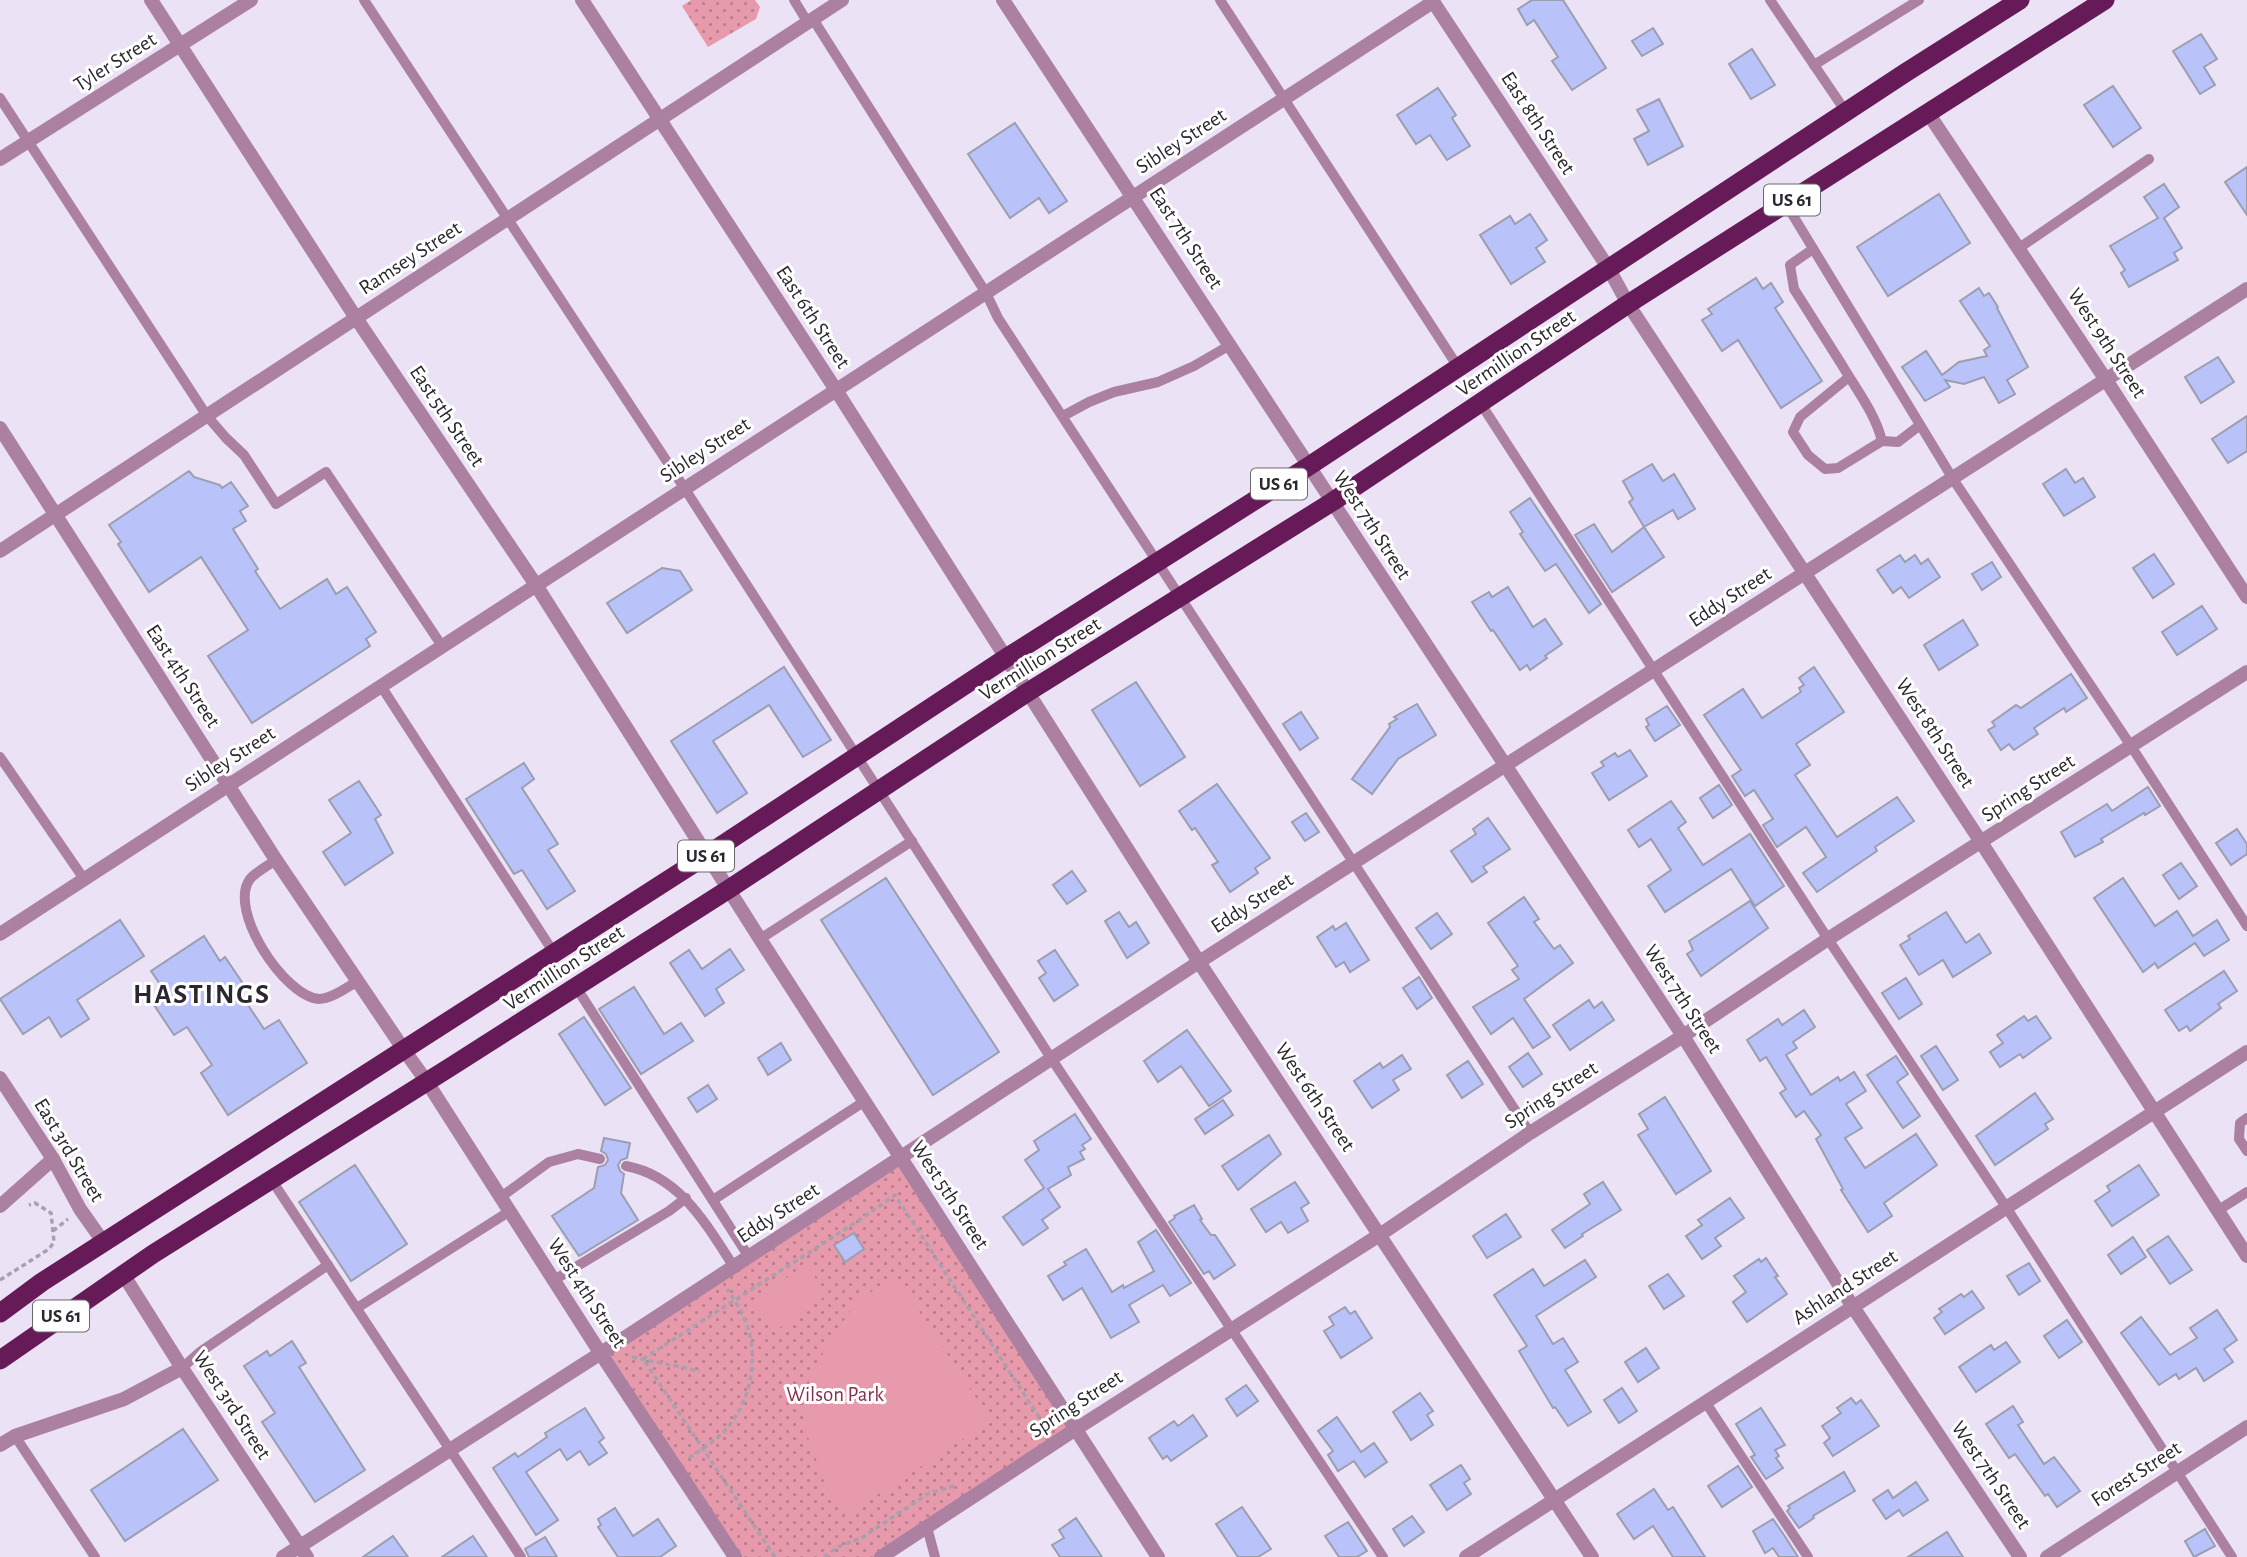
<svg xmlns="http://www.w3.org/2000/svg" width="2247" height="1557" font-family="'Alegreya Sans',sans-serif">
  <defs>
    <pattern id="park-dots" width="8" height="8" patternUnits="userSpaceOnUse" patternTransform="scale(1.75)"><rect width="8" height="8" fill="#e79aab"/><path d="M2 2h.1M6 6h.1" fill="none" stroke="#bb7e8c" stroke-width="1.8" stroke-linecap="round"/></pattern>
  </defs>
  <rect width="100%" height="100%" fill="#ebe3f5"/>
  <g fill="url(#park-dots)">
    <path d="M691 0H755L760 7 756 19 708 47 682 6Z"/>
    <path d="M901 1158 1076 1429 881 1557H735L601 1354Z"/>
  </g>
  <g fill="#e79aab">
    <path d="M806 1264 827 1295 773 1332 752 1302Z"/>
    <path d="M896 1276 991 1421 846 1515 824 1481 805 1429 809 1382 831 1337 860 1299Z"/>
  </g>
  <g fill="#b9c2f9" stroke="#9b9eb0" stroke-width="2">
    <path d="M1532 0H1563L1606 68 1572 90 1552 61 1558 57 1534 20 1527 25 1518 9Z"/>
    <path d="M1653 28 1663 44 1642 56 1632 41Z"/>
    <path d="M2201 34 2217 59 2204 67 2215 85 2200 94 2173 51Z"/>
    <path d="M1752 49 1775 85 1751 99 1729 64Z"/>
    <path d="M2113 86 2141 128 2113 147 2084 105Z"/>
    <path d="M1438 88 1456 115 1452 118 1470 146 1447 160 1430 135 1416 144 1397 115Z"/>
    <path d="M1659 99 1683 146 1648 165 1634 139 1649 131 1637 110Z"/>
    <path d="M1015 123 1067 201 1049 213 1039 198 1010 218 968 154Z"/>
    <path d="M2247 167V215L2225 182Z"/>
    <path d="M2164 184 2179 207 2164 218 2182 248 2174 253 2178 260 2129 287 2121 273 2125 270 2110 246 2158 218 2144 197Z"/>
    <path d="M1939 194 1970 243 1888 296 1857 247Z"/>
    <path d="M1530 214 1547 240 1536 248 1545 262 1511 284 1480 235 1510 216 1515 224Z"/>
    <path d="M1756 278 1763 289 1771 283 1783 302 1775 308 1822 381 1781 408 1738 340 1722 351 1702 320 1712 314 1708 309Z"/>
    <path d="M1979 288 1984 296 1989 293 1998 307 1997 308 2028 367 2007 380 2015 394 1999 403 1984 377 1964 384 1945 380 1950 387 1925 401 1902 367 1926 351 1942 375 1959 362 1987 356 1984 350 1990 346 1960 301Z"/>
    <path d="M2218 357 2234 382 2201 403 2185 377Z"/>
    <path d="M2247 416V451L2228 463 2212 439Z"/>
    <path d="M1652 464 1663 481 1674 474 1695 509 1678 519 1673 510 1644 527 1629 502 1633 499 1623 481Z"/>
    <path d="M2066 469 2075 483 2083 478 2095 497 2064 516 2043 484Z"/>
    <path d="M189 471 194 477 220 485 222 488 231 482 248 506 240 511 246 521 233 529 258 569 255 571 280 609 327 579 336 594 347 587 376 632 366 639 370 646 252 723 208 656 248 630 201 557 149 592 118 544 121 542 109 525Z"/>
    <path d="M1530 498 1601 604 1589 613 1556 564 1545 571 1520 534 1523 532 1510 512Z"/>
    <path d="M1594 524 1612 552 1644 527 1664 557 1612 592 1575 535Z"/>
    <path d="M2154 554 2174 584 2153 598 2133 568Z"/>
    <path d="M1900 555 1905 562 1915 555 1921 564 1928 559 1940 577 1909 598 1901 587 1893 593 1877 570Z"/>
    <path d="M1992 562 2001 577 1982 590 1972 574Z"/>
    <path d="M662 568 680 571 692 590 627 633 607 603Z"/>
    <path d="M1508 587 1533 627 1545 619 1562 644 1545 656 1547 658 1530 670 1527 665 1520 670 1493 630 1491 631 1472 602 1489 592 1492 597Z"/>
    <path d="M2202 606 2217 629 2177 655 2162 632Z"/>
    <path d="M1963 620 1978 645 1939 670 1924 645Z"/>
    <path d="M784 667 831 740 803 757 769 705 713 741 747 793 717 813 671 741Z"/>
    <path d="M1814 667 1844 712 1796 744 1810 765 1795 775 1837 837 1897 797 1914 821 1875 847 1877 851 1817 892 1803 873 1826 857 1806 827 1777 847 1763 825 1773 819 1754 790 1745 796 1732 776 1741 770 1704 715 1743 689 1762 718 1801 692 1799 688 1804 685 1799 678Z"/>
    <path d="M2071 674 2087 698 2066 712 2064 708 2034 728 2038 734 2014 750 2009 744 2001 750 1988 730 1995 726 1992 722 2016 705 2021 708Z"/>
    <path d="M1136 682 1185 757 1140 786 1092 710Z"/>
    <path d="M1417 704 1436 735 1398 759 1372 794 1352 779 1390 727 1389 724 1397 719 1394 717Z"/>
    <path d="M1667 706 1680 725 1655 741 1646 727 1649 725 1646 719Z"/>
    <path d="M1301 712 1318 738 1300 750 1283 724Z"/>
    <path d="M1630 750 1647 776 1609 800 1592 773 1604 766 1601 762 1615 753 1618 757Z"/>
    <path d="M524 763 534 779 522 788 558 844 548 850 575 891 547 909 522 870 514 874 466 799Z"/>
    <path d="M359 781 381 815 375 819 393 853 345 885 323 852 351 833 329 800Z"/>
    <path d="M1217 784 1270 858 1255 868 1258 873 1230 892 1212 865 1218 862 1195 828 1192 830 1179 811Z"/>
    <path d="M1719 785 1732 805 1713 818 1700 798Z"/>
    <path d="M2148 787 2160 806 2145 815 2144 813 2101 839 2103 842 2075 857 2061 832 2107 804 2112 811Z"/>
    <path d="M1671 801 1686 822 1678 828 1703 865 1750 834 1784 886 1755 906 1731 869 1665 912 1648 886 1671 870 1651 839 1639 847 1628 830Z"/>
    <path d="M1306 813 1319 832 1305 841 1292 822Z"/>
    <path d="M1488 818 1510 849 1483 867 1487 872 1472 882 1451 851 1476 834 1473 829Z"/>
    <path d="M2237 829 2247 844V854L2231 865 2216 843Z"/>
    <path d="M2181 863 2197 886 2179 899 2163 875Z"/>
    <path d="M1072 871 1086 891 1067 904 1053 885Z"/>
    <path d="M886 878 999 1052 933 1095 821 920Z"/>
    <path d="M2123 878 2155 926 2177 911 2193 936 2217 920 2229 940 2204 956 2195 943 2158 968 2155 963 2143 972 2094 898Z"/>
    <path d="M1524 897 1539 919 1534 922 1554 949 1560 945 1573 963 1524 999 1550 1037 1533 1048 1513 1018 1491 1034 1473 1007 1519 979 1512 970 1518 966 1488 923Z"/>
    <path d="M1750 901 1768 928 1701 976 1687 954 1693 950 1689 941Z"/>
    <path d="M1119 912 1129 927 1136 922 1149 943 1127 958 1105 921Z"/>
    <path d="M1946 912 1966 943 1979 934 1991 953 1953 977 1943 960 1919 975 1900 945 1910 939 1908 936Z"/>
    <path d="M1437 913 1452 934 1431 949 1416 928Z"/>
    <path d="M120 920 144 956 77 1000 89 1019 61 1037 49 1017 23 1034 0 999Z"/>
    <path d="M1346 923 1369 960 1350 972 1344 962 1336 967 1317 937 1333 926 1335 930Z"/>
    <path d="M204 936 220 961 225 957 244 985 238 990 264 1029 279 1020 307 1063 228 1115 201 1073 212 1065 187 1027 174 1035 154 1005 168 996 151 971Z"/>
    <path d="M730 949 744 970 716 989 724 1003 705 1016 670 963 689 950 702 969Z"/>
    <path d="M1055 950 1078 985 1054 1001 1039 978 1046 973 1038 961Z"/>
    <path d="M2224 971 2237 991 2218 1004 2221 1008 2190 1031 2187 1026 2179 1031 2165 1010Z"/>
    <path d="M1419 977 1432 998 1417 1009 1403 988Z"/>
    <path d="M1906 978 1922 1004 1899 1019 1882 993Z"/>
    <path d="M634 987 664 1034 681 1023 693 1041 641 1074 599 1009Z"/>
    <path d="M1589 1000 1594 1008 1602 1002 1614 1020 1570 1050 1553 1025Z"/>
    <path d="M1804 1010 1815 1027 1793 1042 1797 1048 1786 1055 1811 1095 1838 1077 1840 1081 1854 1072 1866 1091 1846 1104 1862 1128 1845 1138 1865 1168 1916 1134 1937 1165 1884 1203 1892 1216 1868 1232 1841 1190 1843 1189 1816 1139 1821 1135 1804 1111 1796 1117 1780 1093 1786 1089 1766 1057 1760 1061 1747 1040 1778 1019 1782 1025Z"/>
    <path d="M2024 1016 2028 1021 2036 1016 2051 1038 2023 1058 2020 1054 2000 1067 1990 1052 2003 1043 1997 1035Z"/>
    <path d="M584 1017 631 1088 605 1105 559 1034Z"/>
    <path d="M1187 1030 1231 1091 1209 1106 1181 1066 1158 1082 1144 1061Z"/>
    <path d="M781 1043 791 1060 768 1075 758 1058Z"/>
    <path d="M1936 1046 1958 1080 1943 1090 1921 1056Z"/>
    <path d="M1528 1053 1542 1074 1523 1087 1509 1067Z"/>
    <path d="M1402 1055 1411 1069 1393 1080 1399 1090 1372 1108 1354 1081 1380 1063 1383 1068Z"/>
    <path d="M1896 1056 1908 1074 1897 1082 1920 1116 1903 1128 1867 1075Z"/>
    <path d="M1468 1061 1483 1084 1462 1098 1447 1075Z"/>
    <path d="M708 1085 717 1099 697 1112 688 1098Z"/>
    <path d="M2035 1093 2053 1119 2045 1124 2048 1129 1995 1165 1976 1136Z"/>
    <path d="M1665 1097 1711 1171 1676 1194 1638 1135 1648 1129 1639 1114Z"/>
    <path d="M1223 1100 1233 1115 1205 1134 1195 1119Z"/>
    <path d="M1075 1114 1091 1139 1082 1145 1085 1149 1080 1152 1084 1159 1068 1167 1071 1175 1048 1189 1060 1207 1042 1220 1048 1228 1023 1245 1003 1217 1044 1188 1025 1160 1039 1150 1034 1141Z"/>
    <path d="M1269 1135 1281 1154 1238 1190 1222 1166Z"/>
    <path d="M604 1138 630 1143 627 1158 621 1160 618 1165 620 1171 624 1174 621 1193 638 1220 579 1256 552 1216 594 1188 598 1167 605 1165 608 1160 606 1154 601 1151Z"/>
    <path d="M355 1165 407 1244 351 1281 299 1202Z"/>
    <path d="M2139 1165 2159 1195 2112 1226 2095 1201 2110 1191 2107 1186Z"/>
    <path d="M1295 1182 1309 1203 1301 1208 1308 1221 1288 1233 1281 1222 1266 1232 1251 1209Z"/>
    <path d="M1603 1182 1621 1210 1582 1234 1583 1236 1565 1248 1552 1230 1590 1204 1584 1194Z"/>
    <path d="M1730 1198 1744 1218 1715 1238 1721 1246 1702 1259 1686 1236 1702 1225 1698 1220Z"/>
    <path d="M1194 1205 1202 1219 1200 1220 1211 1235H1215L1235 1265 1214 1279 1209 1271 1204 1274 1169 1222 1175 1218 1174 1216Z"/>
    <path d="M1506 1214 1521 1237 1487 1258 1473 1236Z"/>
    <path d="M1156 1230 1191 1283 1170 1296 1163 1285 1129 1305 1139 1322 1111 1338 1082 1288 1063 1300 1048 1276 1066 1265 1064 1262 1086 1249 1112 1292 1123 1285 1124 1288 1154 1271 1138 1242Z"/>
    <path d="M854 1233 864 1249 845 1262 834 1245Z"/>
    <path d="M2168 1236 2192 1270 2170 1284 2147 1250Z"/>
    <path d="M2133 1237 2146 1257 2121 1274 2108 1255Z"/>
    <path d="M1766 1258 1778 1276 1775 1277 1787 1294 1747 1322 1733 1302 1746 1292 1734 1276 1759 1259 1761 1262Z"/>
    <path d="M1585 1260 1596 1277 1536 1316 1553 1344 1563 1338 1578 1362 1565 1370 1591 1412 1568 1426 1555 1407 1553 1408 1519 1351 1527 1346 1494 1295 1533 1269 1544 1286Z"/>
    <path d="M2029 1263 2040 1281 2019 1295 2007 1276Z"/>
    <path d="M1668 1274 1684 1296 1664 1309 1649 1286Z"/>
    <path d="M1972 1291 1984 1308 1945 1334 1934 1318 1942 1312 1939 1309 1961 1294 1964 1297Z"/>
    <path d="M1345 1307 1350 1314 1355 1311 1372 1338 1341 1358 1324 1331 1334 1325 1329 1317Z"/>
    <path d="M2217 1310 2237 1340 2224 1349 2233 1362 2204 1381 2196 1368 2179 1379 2176 1374 2159 1385 2121 1333 2141 1317 2170 1355 2197 1338 2190 1328Z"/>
    <path d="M2067 1320 2082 1342 2059 1358 2044 1336Z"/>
    <path d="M292 1341 306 1363 299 1367 365 1470 315 1502 262 1422 275 1413 244 1366 267 1351 270 1356Z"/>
    <path d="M2006 1342 2020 1362 1976 1392 1959 1367 1991 1345 1994 1350Z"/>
    <path d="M1646 1348 1659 1368 1638 1382 1625 1362Z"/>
    <path d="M1246 1385 1258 1401 1237 1416 1226 1399Z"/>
    <path d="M1622 1388 1637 1411 1619 1423 1604 1400Z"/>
    <path d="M1420 1393 1433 1411 1427 1415 1433 1425 1411 1440 1393 1412Z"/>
    <path d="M1851 1398 1856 1404 1861 1400 1879 1426 1833 1456 1824 1443 1830 1438 1822 1426 1841 1413 1837 1408Z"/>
    <path d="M2013 1406 2023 1422 2018 1425 2044 1464 2054 1457 2080 1491 2057 1507 2048 1494 2045 1496 2015 1454 2009 1458 1986 1424Z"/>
    <path d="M585 1408 604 1438 599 1442 607 1453 589 1465 580 1451 567 1460 560 1449 526 1472 558 1520 536 1535 493 1468 515 1453 518 1457 547 1437 545 1433Z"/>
    <path d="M1761 1408 1785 1445 1775 1450 1779 1456 1776 1458 1783 1468 1766 1479 1751 1457 1755 1455 1736 1424Z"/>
    <path d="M1193 1415 1207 1436 1171 1461 1167 1456 1163 1459 1149 1438 1174 1421 1178 1426Z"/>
    <path d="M1337 1417 1361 1452 1374 1443 1387 1462 1365 1477 1354 1461 1338 1471 1328 1455 1333 1451 1318 1431Z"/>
    <path d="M183 1429 218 1480 125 1541 91 1490Z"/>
    <path d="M1461 1465 1470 1479 1464 1483 1471 1494 1447 1510 1430 1485Z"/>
    <path d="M1738 1466 1752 1487 1722 1507 1708 1486Z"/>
    <path d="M1844 1472 1855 1491 1813 1516 1814 1518 1799 1528 1787 1511 1790 1508 1788 1506Z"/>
    <path d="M1916 1482 1928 1500 1903 1516 1899 1510 1886 1519 1873 1500 1888 1490 1893 1498Z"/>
    <path d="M1654 1489 1668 1510 1673 1507 1705 1557H1673L1653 1526 1634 1539 1617 1514Z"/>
    <path d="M1242 1507 1271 1549 1258 1557H1238L1216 1524Z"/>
    <path d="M615 1508 633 1536 658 1519 676 1546 660 1557H618L598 1527 601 1525 598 1519Z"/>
    <path d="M1412 1516 1424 1532 1404 1546 1393 1529Z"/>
    <path d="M1076 1518 1102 1557H1060L1052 1545 1064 1538 1059 1530Z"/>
    <path d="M1773 1519 1786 1538 1798 1557H1779L1773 1548 1765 1553 1753 1531Z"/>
    <path d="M1348 1522 1367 1551 1357 1557H1339L1325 1536Z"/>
    <path d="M2205 1529 2215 1546 2194 1557 2185 1541Z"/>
    <path d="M1947 1532 1963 1557H1908Z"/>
    <path d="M393 1536 408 1557H363Z"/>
    <path d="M473 1536 487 1557H442Z"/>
    <path d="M545 1537 557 1557H529L525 1549Z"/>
  </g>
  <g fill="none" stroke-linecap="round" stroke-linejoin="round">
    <g stroke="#a7a1af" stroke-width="3.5" stroke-dasharray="5 3.5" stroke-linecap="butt">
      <path d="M53 1231 68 1219"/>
      <path d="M0 1280 49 1249 54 1242 51 1213 35 1203 29 1205"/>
      <path d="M632 1357 700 1371"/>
      <path d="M689 1458C702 1449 718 1439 728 1427 752 1399 760 1352 744 1318 740 1308 733 1298 727 1289"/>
      <path d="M775 1557 643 1359 858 1221 895 1195 1046 1428"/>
      <path d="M824 1557 838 1547 863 1537 929 1493 954 1486"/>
    </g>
    <g stroke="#ac80a1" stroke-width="10">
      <path d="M364 0 685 489 1051 1058 1383 1557"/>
      <path d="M794 0 808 23"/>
      <path d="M1220 0 1458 367"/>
      <path d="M1770 0 1846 112"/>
      <path d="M813 19 986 293 998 318 1530 1133"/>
      <path d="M1814 65 1919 0"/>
      <path d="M0 98 207 416 226 438 244 455 276 504 326 472 442 646"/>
      <path d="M1786 204 1953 479 2131 746 2247 926"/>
      <path d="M2019 248 2149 159"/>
      <path d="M1813 249 1790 265 1794 289 1842 365C1856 389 1875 413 1882 441L1838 468 1825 469 1808 455 1793 432 1800 417 1849 377"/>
      <path d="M1481 404 1828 939 2006 1207 2232 1557"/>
      <path d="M1063 416 1089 402 1114 392 1158 382 1194 366 1230 345"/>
      <path d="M1882 441 1898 442 1920 425"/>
      <path d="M381 686 554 953"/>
      <path d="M0 757 84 879"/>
      <path d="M276 860C269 865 256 872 250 879 227 910 285 997 319 999 332 999 347 987 358 981"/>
      <path d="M760 939 912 841"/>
      <path d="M576 987 749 1257"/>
      <path d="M2247 1118 2240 1123 2239 1139 2247 1151"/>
      <path d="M626 1166C680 1176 706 1224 734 1267"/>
      <path d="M271 1179 521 1557"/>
      <path d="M501 1197 549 1162 578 1154 600 1159"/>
      <path d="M713 1200 865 1101"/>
      <path d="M2217 1211 2247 1192"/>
      <path d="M554 1280 669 1211 686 1198"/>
      <path d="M357 1308 510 1211"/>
      <path d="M182 1368 200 1352 328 1265"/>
      <path d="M1706 1403 1808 1557"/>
      <path d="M15 1436 95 1557"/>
      <path d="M927 1527 935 1557"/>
    </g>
    <g stroke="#ac80a1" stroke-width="14">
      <path d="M151 0 356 318 536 585 760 939 1158 1557"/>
      <path d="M582 0 836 390 1199 962 1592 1557"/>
      <path d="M1003 0 1683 1036 1853 1307 2020 1557"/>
      <path d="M1432 0 1609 269 1628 304 1981 842 2247 1256"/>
      <path d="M1928 113 2106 380 2247 597"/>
      <path d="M0 159 251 0"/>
      <path d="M0 428 276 860 404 1050"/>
      <path d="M0 551 842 0"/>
      <path d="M0 934 1433 2"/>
      <path d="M0 1078 53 1159"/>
      <path d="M182 1368 307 1557"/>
      <path d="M283 1557 626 1337 1199 962 2247 289"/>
      <path d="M881 1557 1076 1429 1381 1234 1530 1133 1683 1036 1828 939 2247 672"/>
      <path d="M1466 1557 2247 1052"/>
      <path d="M2047 1557 2247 1427"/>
    </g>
    <g stroke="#ac80a1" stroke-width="14">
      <path d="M404 1050 427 1082 601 1354 735 1557"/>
      <path d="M0 1206 53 1159 80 1209 104 1243"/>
      <path d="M0 1445 15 1436 124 1399 182 1368 123 1274"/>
    </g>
    <g stroke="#661a58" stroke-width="19">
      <path d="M0 1313 42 1282 707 855 1006 658 1309 466 1905 73 2020 0"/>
      <path d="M0 1360 153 1254 452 1066 729 889 1028 692 1332 502 1628 304 2105 0"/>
    </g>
  </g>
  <g text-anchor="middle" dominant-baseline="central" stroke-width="6" stroke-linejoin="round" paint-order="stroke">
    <g fill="#fff" stroke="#6b686d" stroke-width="2">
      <rect x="1764" y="184.5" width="56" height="31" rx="5"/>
      <rect x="1251" y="468.5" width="56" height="31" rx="5"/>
      <rect x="678" y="840.5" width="56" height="31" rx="5"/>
      <rect x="33" y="1300.5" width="56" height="31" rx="5"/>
    </g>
    <g font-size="19" font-weight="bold" fill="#2b272e">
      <text x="1792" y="200">US 61</text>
      <text x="1279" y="484">US 61</text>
      <text x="706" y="856">US 61</text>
      <text x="61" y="1316">US 61</text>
    </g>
    <g font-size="21" fill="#2b272e" stroke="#fff">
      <text transform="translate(115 62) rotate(-32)">Tyler Street</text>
      <text transform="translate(1538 123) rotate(57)">East 8th Street</text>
      <text transform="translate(1181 141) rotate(-33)">Sibley Street</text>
      <text transform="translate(1186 238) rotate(57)">East 7th Street</text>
      <text transform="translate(410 258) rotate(-33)">Ramsey Street</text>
      <text transform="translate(813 317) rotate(57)">East 6th Street</text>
      <text transform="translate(2107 343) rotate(57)">West 9th Street</text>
      <text transform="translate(1516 353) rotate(-34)">Vermillion Street</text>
      <text transform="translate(447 416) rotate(56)">East 5th Street</text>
      <text transform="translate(705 450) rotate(-33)">Sibley Street</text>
      <text transform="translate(1372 525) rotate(57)">West 7th Street</text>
      <text transform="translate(1730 597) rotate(-33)">Eddy Street</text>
      <text transform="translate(1040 659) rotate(-32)">Vermillion Street</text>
      <text transform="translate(183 676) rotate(57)">East 4th Street</text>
      <text transform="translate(1935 733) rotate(57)">West 8th Street</text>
      <text transform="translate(230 759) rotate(-33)">Sibley Street</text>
      <text transform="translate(2028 788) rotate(-33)">Spring Street</text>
      <text transform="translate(1252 903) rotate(-33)">Eddy Street</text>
      <text transform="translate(564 968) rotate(-33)">Vermillion Street</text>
      <text transform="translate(1683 999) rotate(57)">West 7th Street</text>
      <text transform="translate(1551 1095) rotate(-33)">Spring Street</text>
      <text transform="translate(1315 1097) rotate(56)">West 6th Street</text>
      <text transform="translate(69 1150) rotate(59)">East 3rd Street</text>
      <text transform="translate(950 1195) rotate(57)">West 5th Street</text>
      <text transform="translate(778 1213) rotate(-33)">Eddy Street</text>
      <text transform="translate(1845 1287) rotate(-33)">Ashland Street</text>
      <text transform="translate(587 1293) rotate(57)">West 4th Street</text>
      <text transform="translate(1076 1404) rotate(-33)">Spring Street</text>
      <text transform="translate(232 1405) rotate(57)">West 3rd Street</text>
      <text transform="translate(2136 1474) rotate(-33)">Forest Street</text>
      <text transform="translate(1991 1475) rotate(56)">West 7th Street</text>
    </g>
    <g font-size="21" fill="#8a2f4b" stroke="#fff">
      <text x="835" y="1394">Wilson Park</text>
    </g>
    <g font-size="28" font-weight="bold" letter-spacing="2" fill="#2b272e" stroke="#fff">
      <text x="202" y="995">HASTINGS</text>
    </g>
  </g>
</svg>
